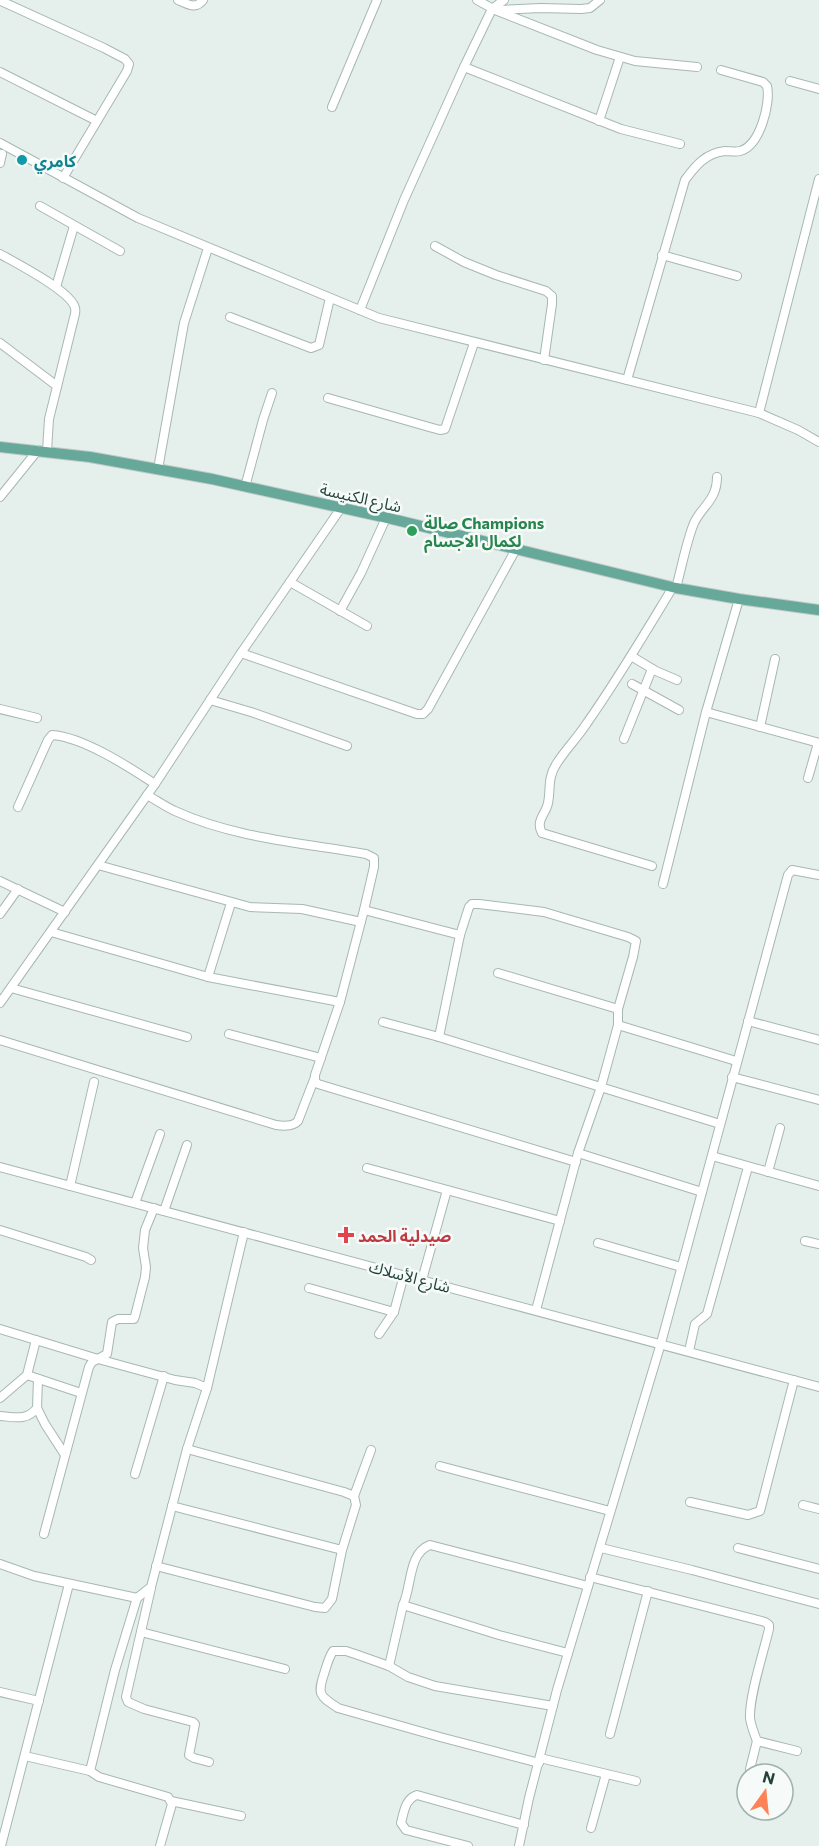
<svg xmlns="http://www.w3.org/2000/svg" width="819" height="1846" font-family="Commissioner,'Noto Sans Arabic',sans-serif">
  <rect width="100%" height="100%" fill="#e5efeb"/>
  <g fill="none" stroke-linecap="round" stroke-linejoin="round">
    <g stroke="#a7b8b3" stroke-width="10">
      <g id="minor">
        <path d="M178 0C187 4 196 10 203 0"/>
        <path d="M477 0 495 10 597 50 635 61 697 67"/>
        <path d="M1 1 104 48 125 59 129 64 127 71 63 178"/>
        <path d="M499 10 541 8 581 9 590 8 600 0"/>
        <path d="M464 67 621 129 680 144"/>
        <path d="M0 72 97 121"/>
        <path d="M790 81 819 89"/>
        <path d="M332 107 377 0"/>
        <path d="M599 121 620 57"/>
        <path d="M0 143 138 218 379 318 759 413 798 430 819 442"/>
        <path d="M0 163 2 154"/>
        <path d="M40 206 120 251"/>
        <path d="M435 246 464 262 496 275 546 291 552 296V304L544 360"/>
        <path d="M0 254C16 263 71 291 75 308 76 312 75 314 74 318L49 419 47 451"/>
        <path d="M662 255 737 276"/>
        <path d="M56 287 74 226"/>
        <path d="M360 310 404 200 464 67 492 9 504 0"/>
        <path d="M230 317 311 348 319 345 330 298"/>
        <path d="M0 343 57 386"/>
        <path d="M627 380 685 180C696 165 706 153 725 151 730 151 736 152 740 151 760 146 771 103 767 86L763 82 721 70"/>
        <path d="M328 398 429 427 440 430 445 429 474 343"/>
        <path d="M759 413 819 179"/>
        <path d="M158 469 184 323 208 248"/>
        <path d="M245 487 263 420 272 393"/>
        <path d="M0 497 38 450"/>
        <path d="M290 582 367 626"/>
        <path d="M676 588C682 566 686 543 694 523 702 506 717 500 717 477"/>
        <path d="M340 611 361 573 386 518"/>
        <path d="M241 653 417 714H423L428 709 516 549"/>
        <path d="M631 656 656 671 677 680"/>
        <path d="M632 684 679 710"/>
        <path d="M210 700 251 712 347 746"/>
        <path d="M0 709 37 718"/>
        <path d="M706 712 819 743"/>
        <path d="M760 727 775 659"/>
        <path d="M624 739 652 669"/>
        <path d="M808 778 818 743"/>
        <path d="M147 795C156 800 166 807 175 811 234 838 303 843 366 854L374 858V867L364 910 340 1002 315 1075V1081L318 1084 576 1162"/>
        <path d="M18 807 48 740 52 735C83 737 129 767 155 784"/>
        <path d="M98 865 250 907 302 909 361 922"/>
        <path d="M652 866 542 833C535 821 546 814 548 803 551 788 547 778 557 763 566 749 578 737 587 723 618 679 645 633 673 587"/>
        <path d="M0 881 65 912"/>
        <path d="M663 884 706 712 739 599"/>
        <path d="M364 910 460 935"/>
        <path d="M0 914 18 889"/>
        <path d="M51 932 208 977 340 1002"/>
        <path d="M498 973 618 1009"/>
        <path d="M208 977 231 903"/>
        <path d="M11 988 187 1037"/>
        <path d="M0 1003 155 784 241 653 341 508"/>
        <path d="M748 1021 819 1040"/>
        <path d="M383 1022 439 1037"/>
        <path d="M618 1025 736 1061"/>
        <path d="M229 1034 321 1058"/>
        <path d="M0 1040 276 1125C283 1126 293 1127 298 1121L315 1077"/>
        <path d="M732 1077 819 1100"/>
        <path d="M578 1153 702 1192"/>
        <path d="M712 1156 819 1186"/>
        <path d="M0 1167 819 1387"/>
        <path d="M367 1168 560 1221"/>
        <path d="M768 1172 780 1128"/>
        <path d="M70 1186 94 1082"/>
        <path d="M135 1203 160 1134"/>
        <path d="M164 1211 187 1145"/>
        <path d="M0 1230 86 1257 91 1260"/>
        <path d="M805 1241 819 1244"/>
        <path d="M598 1243 681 1267"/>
        <path d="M422 1280 447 1190"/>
        <path d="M309 1288 394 1312"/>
        <path d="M536 1310 578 1153 601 1087 618 1025V1009L633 957 636 941 628 937 544 912 479 904H472L469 907 460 935 439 1037C532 1066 627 1095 720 1124"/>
        <path d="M0 1329 98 1359 175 1380 195 1383 207 1388"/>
        <path d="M379 1334 394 1312 404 1275"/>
        <path d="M689 1351 695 1324 707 1314 748 1167"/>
        <path d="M27 1375 81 1393"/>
        <path d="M38 1379 37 1408 45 1424 65 1455"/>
        <path d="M0 1398 27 1375 36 1340"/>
        <path d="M0 1416C15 1417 27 1421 37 1408"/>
        <path d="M440 1466 610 1511"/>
        <path d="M135 1474 164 1376"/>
        <path d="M354 1496 371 1450"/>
        <path d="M690 1502 748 1515 760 1511 794 1380"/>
        <path d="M803 1505 819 1509"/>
        <path d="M172 1506 342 1550"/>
        <path d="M44 1534 89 1367 92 1362 107 1354 112 1322 118 1319H134L135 1316 145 1277 146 1267 143 1248 145 1230 154 1208"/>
        <path d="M601 1548 692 1570 819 1604"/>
        <path d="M738 1548 819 1569"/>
        <path d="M0 1564 34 1576 137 1598 151 1587 187 1449 207 1388 244 1232"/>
        <path d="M156 1566 315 1607 325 1608 332 1599 342 1550 356 1505 354 1496 344 1492 187 1449"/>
        <path d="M590 1577 765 1622 769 1625V1629C764 1651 749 1696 750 1718 751 1726 754 1733 757 1741L797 1751"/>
        <path d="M151 1588 126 1697 128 1702 144 1709 193 1722 195 1724 189 1755 194 1758 209 1762"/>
        <path d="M141 1632 285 1669"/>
        <path d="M568 1653 499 1635 403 1605C412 1586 408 1553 430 1545L588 1586"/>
        <path d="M389 1666 403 1605"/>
        <path d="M0 1692 39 1701"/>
        <path d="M610 1734 648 1591"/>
        <path d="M25 1756 90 1771 99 1777 168 1797 172 1804 160 1846"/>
        <path d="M540 1758 636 1781"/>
        <path d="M539 1763 440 1737 338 1708C320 1696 317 1695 324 1674 327 1665 328 1659 333 1651H346L358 1655 389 1666 408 1677 435 1686 553 1706"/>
        <path d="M750 1769 757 1741"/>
        <path d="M90 1771 115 1670 137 1598"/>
        <path d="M171 1801 241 1816"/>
        <path d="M591 1828 606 1774"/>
        <path d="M1 1846 69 1584"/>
        <path d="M468 1846 406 1830 401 1823C404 1812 405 1799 417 1795L524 1825"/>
        <path d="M519 1846 529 1798 557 1690 661 1343 788 875 792 870 819 875"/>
      </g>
    </g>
    <g stroke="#c1cac8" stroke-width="12">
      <path id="major" d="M0 447 90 457 212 479 392 519 676 588 739 599 819 610"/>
    </g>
    <use href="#minor" stroke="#fff" stroke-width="8"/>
    <use href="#major" stroke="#66a899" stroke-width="10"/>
  </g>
  <circle fill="#0f9aa8" stroke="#f6fbf9" stroke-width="2" cx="22" cy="160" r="6"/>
  <circle fill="#2e9e5b" stroke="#f6fbf9" stroke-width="2" cx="412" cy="531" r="6"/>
  <path fill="#e0444e" stroke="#f6fbf9" stroke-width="2" d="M343 1226h6v6h6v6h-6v6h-6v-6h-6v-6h6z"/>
  <g text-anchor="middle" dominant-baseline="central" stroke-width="5" stroke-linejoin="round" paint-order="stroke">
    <g font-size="16" font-weight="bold" fill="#0d838f" stroke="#f6fbf9" text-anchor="start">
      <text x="34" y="160">كامري</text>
    </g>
    <g font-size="16" fill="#22433b" stroke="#f6fbf9">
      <text transform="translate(361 497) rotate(13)">شارع الكنيسة</text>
      <text transform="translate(410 1276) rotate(15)">شارع الأسلاك</text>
    </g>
    <g font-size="16" font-weight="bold" fill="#27864d" stroke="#f6fbf9" text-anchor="start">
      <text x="424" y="522">صالة Champions<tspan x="424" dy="18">لكمال الاجسام</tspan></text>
    </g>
    <g font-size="16" font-weight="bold" fill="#be3a42" stroke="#f6fbf9" text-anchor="start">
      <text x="358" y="1235">صيدلية الحمد</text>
    </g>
  </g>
  <g transform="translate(765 1792) rotate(15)"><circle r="28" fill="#f6fbf9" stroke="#a1b1ad" stroke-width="1.5"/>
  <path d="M0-4.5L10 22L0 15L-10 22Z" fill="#fd8255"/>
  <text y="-9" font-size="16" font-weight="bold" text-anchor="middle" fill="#22433b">N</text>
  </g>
</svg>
